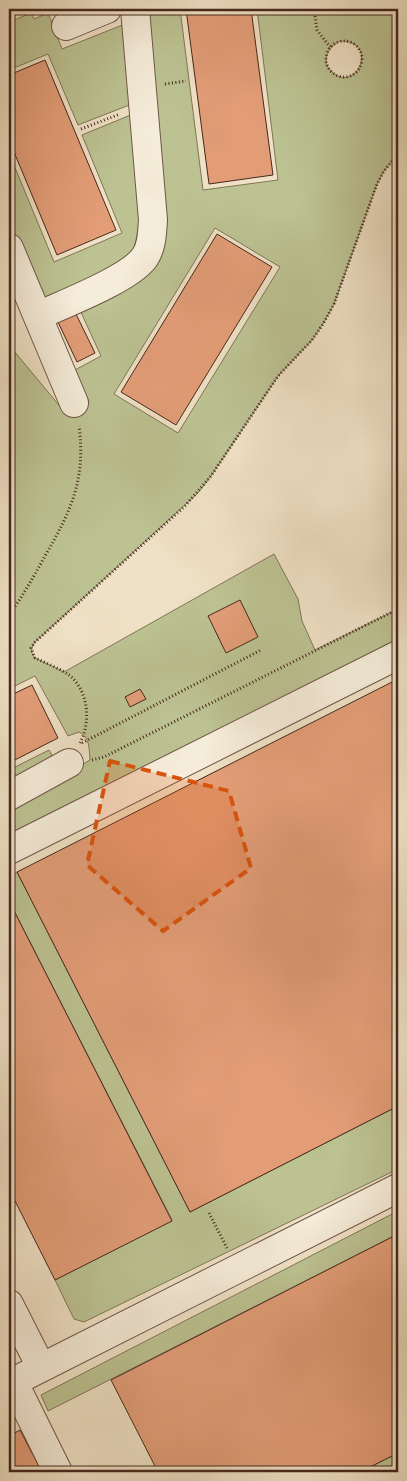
<svg xmlns="http://www.w3.org/2000/svg" width="407" height="1481" font-family="'IM FELL DW Pica',serif">
  <rect width="100%" height="100%" fill="#efe1c5"/>
  <filter id="stains"><feTurbulence type="fractalNoise" baseFrequency=".004" numOctaves="4"/><feColorMatrix values="0 0 0 0 .2 0 0 0 0 .09 0 0 0 0 .02 0 0 0 .5 -.17"/></filter>
  <radialGradient id="worn" r=".72"><stop offset=".6" stop-color="#630" stop-opacity="0"/><stop offset="1" stop-color="#630" stop-opacity=".3"/></radialGradient>
  <g fill="#bcc292" stroke="#817558" fill-rule="evenodd">
    <path d="M145 9H180L203 190 278 180 257 9H398V154L384 171 377 184 334 304 323 324 312 340 278 376 211 476 198 493 35 642C31 648 30 652 35 658L64 672 274 554 298 599 302 621 315 650 398 609V639L9 834V807L90 760C89 749 90 737 79 732L68 736 35 676 9 689V345L63 410 70 411 89 401 73 371 101 356 79 308 138 277ZM340 41C380 40 357 95 332 72 320 62 328 47 340 41ZM215 228 280 267 178 433 114 394Z"/>
    <path d="M31 13 34 19 48 13 62 49 125 24 132 104 78 125 48 54 9 70V22Z"/>
    <path d="M133 114C135 139 148 232 135 250 121 270 66 290 43 302L9 220V153L54 262 122 233 82 135Z"/>
    <path d="M49 750 52 755 50 760 9 783V770Z"/>
    <path d="M17 872 190 1212 398 1106V1169L84 1322 74 1319 55 1280 172 1220 9 901V876Z"/>
    <path d="M398 1211V1234L48 1411 41 1395Z"/>
    <path d="M398 1453V1472H360Z"/>
  </g>
  <g fill="#e29d77" stroke="#46281d">
    <path d="M186 9H251L273 175 209 184Z"/>
    <path d="M45 60 116 230 57 255 9 140V75Z"/>
    <path d="M217 234 272 267 176 425 121 392Z"/>
    <path d="M75 312 95 353 77 362 57 320Z"/>
    <path d="M240 600 258 637 226 653 208 616Z"/>
    <path d="M398 679V1106L190 1212 17 872Z"/>
    <path d="M32 685 58 738 9 763V696Z"/>
    <path d="M140 689 146 699 130 707 125 697Z"/>
    <path d="M9 901 172 1221 55 1280 9 1189Z"/>
    <path d="M398 1234V1453L360 1472H158L111 1380Z"/>
    <path d="M20 1430 42 1472H9V1436Z"/>
  </g>
  <g fill="none" stroke-linecap="round" stroke-linejoin="round">
    <g stroke="#705647" stroke-width="30">
      <g id="minor">
        <path d="M66 26 107 9"/>
        <path d="M9 248 74 403"/>
        <path d="M38 316C63 304 130 279 145 257 152 246 152 233 153 220L135 9"/>
        <path d="M9 796 69 763"/>
        <path d="M9 850 398 655"/>
        <path d="M9 1304 41 1367"/>
        <path d="M13 1381 58 1472"/>
        <path d="M9 1384 398 1188"/>
      </g>
    </g>
    <g stroke="#46281d" stroke-width="3" stroke-dasharray="1 2.5" stroke-linecap="butt">
      <path d="M38 9H39"/>
      <path d="M314 9 317 30 330 47"/>
      <circle cx="344" cy="59" r="18"/>
      <path d="M165 84 186 81"/>
      <path d="M81 129 120 114"/>
      <path d="M9 615C23 596 34 576 45 556 71 511 86 480 79 426"/>
      <path d="M80 743C91 722 89 691 69 675 59 668 46 663 35 658L31 648 35 642 185 506 211 476 278 376 312 340 323 324 334 304 377 184 384 171 398 154"/>
      <path d="M82 743 261 650"/>
      <path d="M92 760 104 757 398 609"/>
      <path d="M209 1213 227 1248"/>
    </g>
    <use href="#minor" stroke="#f5ecd9" stroke-width="28"/>
  </g>
  <path fill="#d8540e" fill-opacity="0.2" stroke="#d8540e" stroke-width="4" stroke-dasharray="10 6" stroke-linejoin="round" d="M110 761 229 791 251 868 163 931 87 865Z"/>
  <rect width="407" height="1481" fill="none" stroke="#efe1c5" stroke-width="30"/>
  <rect x="10" y="10" width="387" height="1461" fill="none" stroke="#46281d" stroke-width="2.5"/>
  <rect x="15" y="15" width="377" height="1451" fill="none" stroke="#46281d"/>
  <rect width="100%" height="100%" filter="url(#stains)"/>
  <rect width="100%" height="100%" fill="url(#worn)"/>
</svg>
